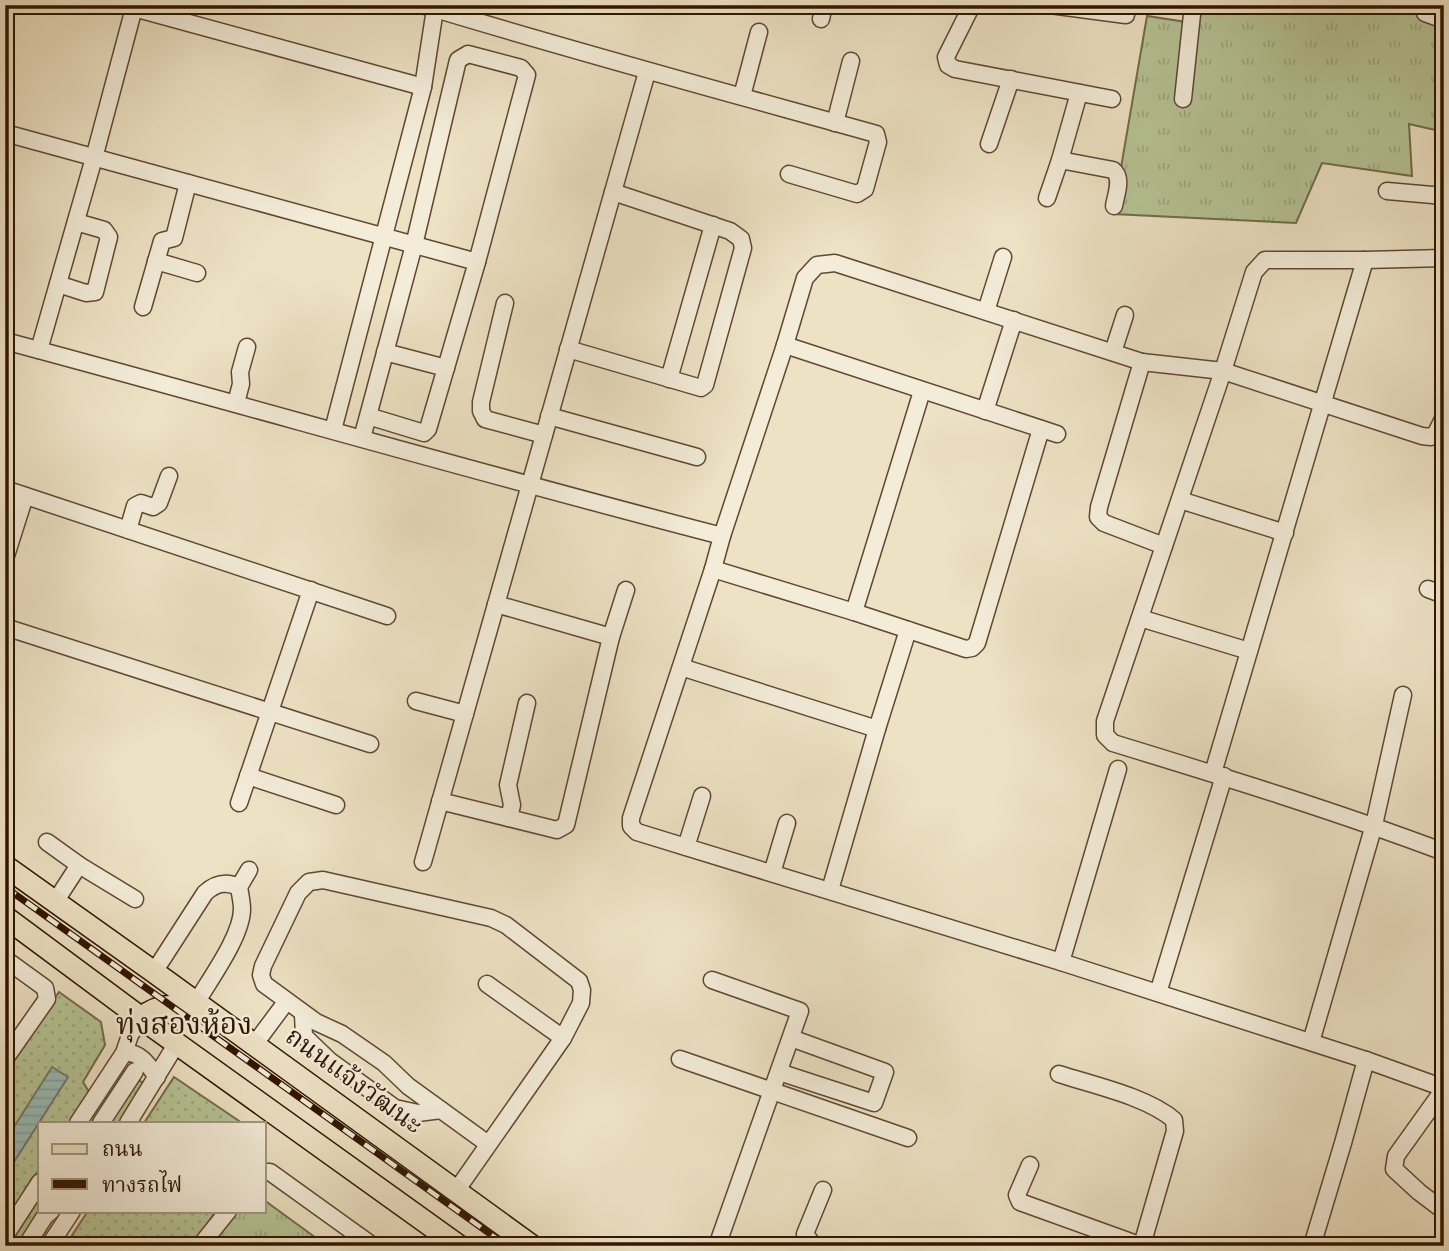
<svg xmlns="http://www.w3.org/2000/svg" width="1449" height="1251" font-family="'Sorts Mill Goudy','Noto Serif Thai',serif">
  <defs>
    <pattern id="grass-tufts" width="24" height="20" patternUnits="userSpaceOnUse" patternTransform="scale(1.75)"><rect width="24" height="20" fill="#b6c496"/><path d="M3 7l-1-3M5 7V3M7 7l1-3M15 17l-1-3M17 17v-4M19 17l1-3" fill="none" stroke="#9da880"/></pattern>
    <pattern id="garden-dots" width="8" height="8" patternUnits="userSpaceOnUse" patternTransform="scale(1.75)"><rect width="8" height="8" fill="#b6c496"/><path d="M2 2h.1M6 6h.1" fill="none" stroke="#9da880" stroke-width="1.8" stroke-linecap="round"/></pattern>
    <pattern id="water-rules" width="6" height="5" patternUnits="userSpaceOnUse" patternTransform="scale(1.75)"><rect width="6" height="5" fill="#9abdb8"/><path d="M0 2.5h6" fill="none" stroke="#85a29c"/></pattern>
  </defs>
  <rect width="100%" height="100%" fill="#ede2c4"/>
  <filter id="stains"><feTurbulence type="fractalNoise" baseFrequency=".00286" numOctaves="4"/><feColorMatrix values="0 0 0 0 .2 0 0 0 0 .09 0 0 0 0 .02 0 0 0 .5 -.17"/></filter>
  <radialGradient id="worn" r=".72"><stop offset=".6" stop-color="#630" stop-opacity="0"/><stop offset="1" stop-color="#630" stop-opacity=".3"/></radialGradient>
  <g fill="url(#grass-tufts)" stroke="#736c4b" stroke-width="2">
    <path d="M1196 5H1430L1444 9V132L1409 124 1412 176 1322 163 1296 223 1113 214 1147 16 1193 23Z"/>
    <path d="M122 1070 145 1084 119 1123H87Z"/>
    <path d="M40 1196V1211H63L40 1246H8Z"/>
    <path d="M264 1200 327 1246H206L233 1211H264Z"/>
  </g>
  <g fill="url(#garden-dots)" stroke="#736c4b" stroke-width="2">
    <path d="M59 992 101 1022 105 1045 83 1082 89 1092 69 1123H40V1168L5 1222V1073Z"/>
    <path d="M174 1077 242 1123H144Z"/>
    <path d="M88 1211H216L192 1246H65Z"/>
  </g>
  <path fill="url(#water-rules)" stroke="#707a6e" stroke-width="2" d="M52 1067 68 1077 5 1176V1141Z"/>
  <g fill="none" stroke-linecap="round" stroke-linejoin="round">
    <g stroke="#5f4831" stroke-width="19">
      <g id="minor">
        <path d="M123 5 423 87"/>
        <path d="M422 5C573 51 725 92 876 134L878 142 865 189 857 194 789 174"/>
        <path d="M972 5 946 57 948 65 955 69 1112 99"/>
        <path d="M1050 5 1126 15"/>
        <path d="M1425 13 1444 20"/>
        <path d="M821 19 824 5"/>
        <path d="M742 96 759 32"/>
        <path d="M1183 99 1193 5"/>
        <path d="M835 123 851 61"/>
        <path d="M5 133 477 262"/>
        <path d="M989 144 1011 79"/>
        <path d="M1060 160 1113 170C1123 178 1116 194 1114 206"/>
        <path d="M1387 191 1444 196"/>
        <path d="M1047 198 1060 160 1079 93"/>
        <path d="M1444 258 1365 260H1265L1254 272 1223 371 1105 721V735L1113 743C1224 777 1335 811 1444 852"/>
        <path d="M156 261 197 273"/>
        <path d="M58 284 86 293 95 292 109 237 104 230 76 222"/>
        <path d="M505 303 481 402V411L485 419 544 435"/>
        <path d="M143 307 162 241 174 238 188 183"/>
        <path d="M986 311 1003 257"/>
        <path d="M5 341C244 405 482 474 722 536"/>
        <path d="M785 345 1057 434"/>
        <path d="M568 349 701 388 705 385 743 248 741 239 730 231 613 192"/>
        <path d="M39 350 94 158 134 8"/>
        <path d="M385 352 446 368"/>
        <path d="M1113 352 1125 315"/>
        <path d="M1142 362 1223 371 1422 436 1431 437 1436 433 1444 417"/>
        <path d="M669 379 713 225"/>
        <path d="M236 403 241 384 240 372 247 347"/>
        <path d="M985 411 1014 320"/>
        <path d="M549 416 697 457"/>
        <path d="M333 430 423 87 435 9"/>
        <path d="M362 438 368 416 414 245 458 60 468 54 521 68 527 75 477 262 428 429 424 433 368 416"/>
        <path d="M5 489 387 616"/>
        <path d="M1180 500 1285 533"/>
        <path d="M128 530 135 506 141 503 153 507 159 503 169 476"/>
        <path d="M1164 546 1104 523 1098 517 1099 507 1142 362 835 263 817 265 805 278 785 345 722 536 713 569 631 818V826L637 832 1061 962 1366 1060 1444 1088"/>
        <path d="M5 559 25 496"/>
        <path d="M713 569 854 612 966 649 972 648 977 643 1041 429"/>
        <path d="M1428 589 1444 595"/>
        <path d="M496 604 611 637"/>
        <path d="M854 612 922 391"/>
        <path d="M1140 618 1249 651"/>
        <path d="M5 627 370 744"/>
        <path d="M681 667 877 729"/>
        <path d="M416 701 465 714"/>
        <path d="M1213 773 1365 260"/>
        <path d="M248 776 336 805"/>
        <path d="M440 801 557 830 566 825 611 637 626 590"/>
        <path d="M239 803 311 590"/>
        <path d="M509 818 512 805 508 785 527 703"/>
        <path d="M47 842 79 865 55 902"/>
        <path d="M686 847 702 796"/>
        <path d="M423 862 647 72"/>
        <path d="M79 865 135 899"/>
        <path d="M772 873 787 823"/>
        <path d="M830 890 877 729 908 630"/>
        <path d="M5 959 45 988 47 999 5 1059"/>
        <path d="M1061 962 1118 769"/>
        <path d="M154 972 205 893C216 883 226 881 239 887L249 870"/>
        <path d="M712 980 800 1011 717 1246"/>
        <path d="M487 984 563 1038"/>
        <path d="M1158 993 1224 776"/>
        <path d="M196 1003C210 979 242 936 242 909 242 902 240 894 239 887"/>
        <path d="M303 1014 304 1036 330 1061 395 1108 418 1113 441 1110"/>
        <path d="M1311 1042 1374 825 1403 695"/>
        <path d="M254 1045 286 1002"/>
        <path d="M124 1053C140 1051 149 1066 157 1077"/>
        <path d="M680 1059 908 1138"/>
        <path d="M779 1072 874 1103 885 1072 791 1038"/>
        <path d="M1059 1074C1093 1085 1148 1097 1174 1120L1175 1131 1142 1245"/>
        <path d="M1444 1089 1396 1156 1394 1169 1419 1192 1444 1211"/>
        <path d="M78 1123 124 1053 130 1035 141 1018"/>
        <path d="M101 1123 135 1071"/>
        <path d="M128 1123 177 1043"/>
        <path d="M1030 1165 1017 1195 1020 1202 1142 1246"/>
        <path d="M264 1172H270L373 1246"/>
        <path d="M456 1191 563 1038 581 1003 582 990 579 981 506 925 491 918 323 880 309 882 298 893 263 966 261 975 264 984 316 1022 342 1034 384 1063 408 1086 488 1144"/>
        <path d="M5 1236 40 1182"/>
        <path d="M26 1246 45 1216 51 1211"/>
        <path d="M49 1246 72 1211"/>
        <path d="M200 1246 228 1211"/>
        <path d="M814 1246 805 1234 823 1190"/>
        <path d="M1312 1246 1343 1143 1366 1060"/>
      </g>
    </g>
    <g stroke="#301500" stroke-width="24">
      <g id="major">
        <path d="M5 866 154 972 532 1246"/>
        <path d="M5 917 141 1018 459 1246"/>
        <path d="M141 1018C161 1001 178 1006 201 1012"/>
      </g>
    </g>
    <use href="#minor" stroke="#f3ecd9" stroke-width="16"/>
    <use href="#major" stroke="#ede2c4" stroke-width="21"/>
    <g stroke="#301500" stroke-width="7">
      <path id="rail" d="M5 887 507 1246"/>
    </g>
    <use href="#rail" stroke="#f3ecd9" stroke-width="4.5" stroke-dasharray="13" stroke-linecap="butt"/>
  </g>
  <g text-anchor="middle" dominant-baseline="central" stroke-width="5" stroke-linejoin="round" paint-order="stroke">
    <g font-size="26" fill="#301500" stroke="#f3ecd9">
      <text transform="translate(353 1082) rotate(36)">ถนนแจ้งวัฒนะ</text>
    </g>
    <g font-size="30" fill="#301500" stroke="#f3ecd9">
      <text x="184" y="1026">ทุ่งสองห้อง</text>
    </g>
  </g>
  <rect width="1449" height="1251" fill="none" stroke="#ede2c4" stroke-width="28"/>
  <rect x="7" y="7" width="1435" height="1237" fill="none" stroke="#301500" stroke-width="3.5"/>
  <rect x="14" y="14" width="1421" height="1223" fill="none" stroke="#301500" stroke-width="2"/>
  <rect x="38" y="1122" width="228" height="91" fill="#f3ecd9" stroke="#a59682" stroke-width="2"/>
  <rect x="52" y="1144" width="35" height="10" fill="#ede2c4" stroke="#a59682" stroke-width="2"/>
  <text x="102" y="1156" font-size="21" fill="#301500">ถนน</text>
  <rect x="52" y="1179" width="35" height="10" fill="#301500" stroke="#a59682" stroke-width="2"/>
  <text x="102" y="1192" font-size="21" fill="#301500">ทางรถไฟ</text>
  <rect width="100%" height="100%" filter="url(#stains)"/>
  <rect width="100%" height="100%" fill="url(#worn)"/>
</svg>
